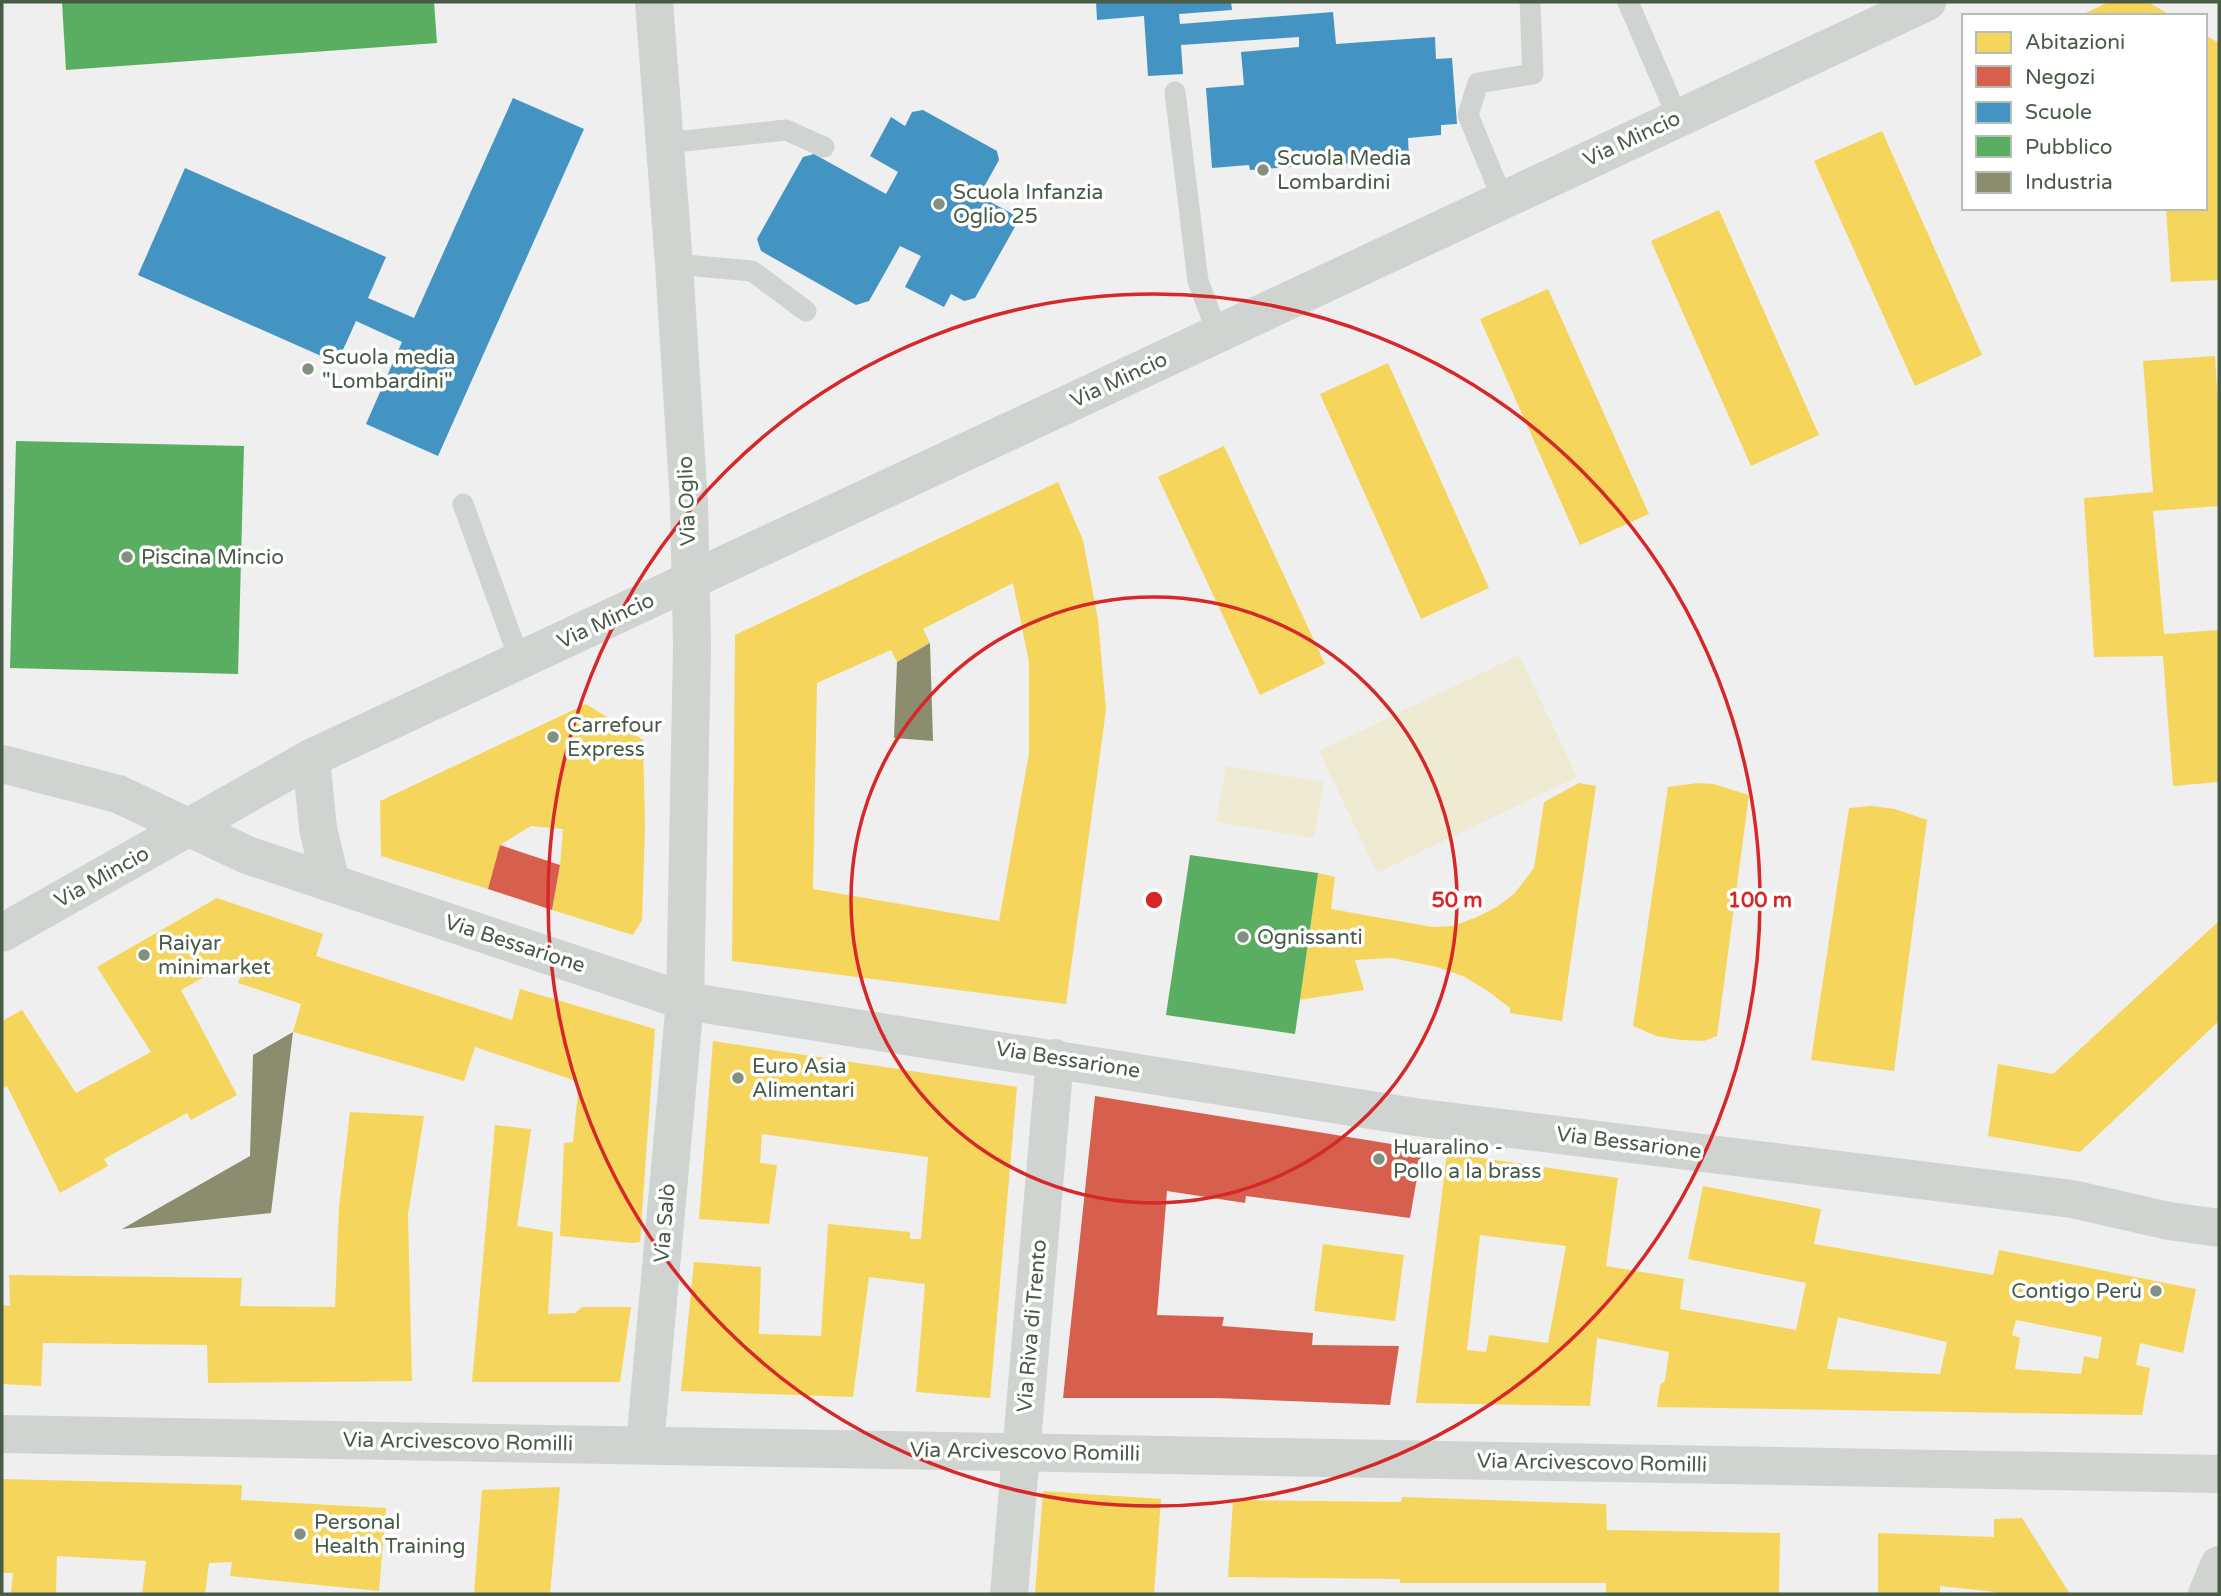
<svg xmlns="http://www.w3.org/2000/svg" width="2221" height="1596" font-family="'Varela Round',sans-serif">
  <rect width="100%" height="100%" fill="#efefef"/>
  <g fill="#efebd2">
    <path d="M1519 655 1577 777 1377 873 1319 751Z"/>
    <path d="M1226 766 1324 782 1314 838 1216 822Z"/>
  </g>
  <g fill="#f6d55c" fill-rule="evenodd">
    <path d="M2109 2H2148L2172 16H2079Z"/>
    <path d="M2205 35 2219 43V280L2171 282 2166 208H2205Z"/>
    <path d="M1882 131 1982 355 1915 386 1814 161Z"/>
    <path d="M1719 210 1819 435 1751 466 1651 241Z"/>
    <path d="M1548 289 1649 514 1580 545 1480 319Z"/>
    <path d="M2215 356 2219 419V506L2153 511 2164 634 2219 630V782L2173 786 2163 656 2094 657 2084 498 2153 492 2143 361Z"/>
    <path d="M1388 363 1489 588 1421 619 1320 394Z"/>
    <path d="M1224 446 1325 664 1260 695 1158 477Z"/>
    <path d="M1058 482 1083 540 1098 620 1106 710 1066 1004 732 961 735 635ZM1013 583 1029 662V753L999 921 813 889 817 683 891 650 897 662 930 643 923 629Z"/>
    <path d="M586 704 643 740 645 825 642 920 633 935 552 910 560 865 563 829 531 826 500 845 488 889 381 856 380 801Z"/>
    <path d="M1579 783 1596 786 1562 1021 1510 1013V1008L1488 991 1463 976 1437 967 1392 958 1355 960 1364 990 1299 1000 1318 873 1335 877 1331 909 1432 927 1453 926 1477 917 1497 907 1515 893 1534 868 1544 802Z"/>
    <path d="M1698 783 1713 784 1749 795 1717 1036 1704 1041 1681 1040 1656 1036 1633 1026 1668 787Z"/>
    <path d="M1871 806 1895 809 1927 820 1894 1071 1811 1060 1849 808Z"/>
    <path d="M217 898 323 934 316 956 512 1020 520 989 655 1029 640 1242 633 1243 560 1236 564 1143 573 1142 579 1082 475 1047 464 1081 293 1032 301 1004 238 983 245 964 231 962 181 990 237 1095 191 1120 187 1113 104 1159 108 1166 60 1193 7 1086 2 1089V1021L22 1010 76 1093 151 1052 97 967Z"/>
    <path d="M2219 921V1021L2080 1152 1988 1136 1998 1064 2053 1074Z"/>
    <path d="M713 1041 1017 1087 990 1398 916 1392 925 1284 869 1277 853 1397 681 1391 694 1262 761 1267 759 1334 821 1336 828 1224 910 1232V1239H921L928 1157 762 1134 760 1163 777 1165 769 1224 699 1219Z"/>
    <path d="M350 1112 424 1116 408 1214 412 1381 208 1383 207 1345 43 1343 41 1386 2 1384V1305L10 1306 9 1275 242 1278 240 1306 335 1307 339 1207Z"/>
    <path d="M495 1125 531 1129 517 1226 553 1232 548 1314 575 1313 582 1307H631L620 1382H472Z"/>
    <path d="M1447 1153 1618 1178 1606 1266 1684 1279 1680 1309 1796 1330 1806 1283 1688 1259 1703 1186 1821 1209 1814 1244 1993 1275 1999 1250 2196 1289 2183 1353 2140 1343 2136 1365 2150 1368 2142 1415 1657 1407 1660 1385 1665 1381 1669 1352 1597 1338 1590 1406 1416 1403ZM1480 1235 1566 1246 1548 1343 1489 1335 1486 1352 1467 1350ZM1838 1317 1947 1342 1940 1374 1827 1369ZM2016 1320 2102 1337 2098 1359 2084 1356 2081 1374 2015 1369 2020 1338 2012 1335Z"/>
    <path d="M1323 1244 1404 1255 1395 1321 1314 1311Z"/>
    <path d="M2 1479 242 1485 241 1500 386 1508 379 1591 230 1576 232 1562 209 1563 205 1594H142L146 1561 57 1556 56 1594H11L13 1573H2Z"/>
    <path d="M560 1487 550 1594H474L482 1490Z"/>
    <path d="M1043 1491 1161 1499 1154 1594H1035Z"/>
    <path d="M1402 1497 1606 1504 1607 1530 1780 1533 1779 1594H1606V1583H1400V1579L1228 1577 1233 1500 1401 1502Z"/>
    <path d="M2022 1518 2070 1594H1997L1996 1592 1940 1586V1594H1878V1533L1994 1537V1519Z"/>
  </g>
  <g fill="#d6604d">
    <path d="M500 845 560 865 552 910 488 889Z"/>
    <path d="M1095 1096 1422 1149 1410 1218 1246 1196 1245 1203 1167 1191 1157 1315 1224 1317 1222 1326 1313 1333 1312 1345 1399 1346 1390 1405 1217 1398H1063Z"/>
  </g>
  <g fill="#4393c3">
    <path d="M1096 2H1231L1232 10 1179 14 1180 24 1333 12 1336 44 1435 37 1436 59 1452 58 1457 124 1441 125V135L1408 138 1409 159 1250 170 1249 165 1212 168 1206 88 1244 85 1241 52 1299 47V37L1181 45 1183 74 1148 76 1144 16 1097 20Z"/>
    <path d="M513 98 584 129 438 456 366 424 402 342 356 321 337 363 138 275 185 168 386 257 368 298 414 318Z"/>
    <path d="M923 110 997 151 999 160 979 196 1013 214 1016 225 975 298 964 301 951 294 944 307 905 287 921 256 900 246 869 301 856 305 761 251 757 239 803 157 814 154 886 194 898 172 870 156 891 117 905 126 912 112Z"/>
  </g>
  <g fill="#5aae61">
    <path d="M62 2H434L437 43 66 70Z"/>
    <path d="M16 441 244 446 238 674 10 668Z"/>
    <path d="M1190 855 1318 873 1295 1034 1166 1015Z"/>
  </g>
  <g fill="#8c8c6e">
    <path d="M930 643 933 741 894 738 897 662Z"/>
    <path d="M293 1032 271 1213 122 1229 250 1156 253 1055Z"/>
  </g>
  <g fill="none" stroke-linecap="round" stroke-linejoin="round">
    <g stroke="#d0d4d0" stroke-width="21">
      <path d="M1628 2 1678 118"/>
      <path d="M1175 92 1198 281 1218 334"/>
      <path d="M666 143 786 130 824 147"/>
      <path d="M1503 200 1468 115 1478 83 1533 74 1530 2"/>
      <path d="M674 264 752 271 806 311"/>
      <path d="M463 504 520 661"/>
    </g>
    <g stroke="#d0d4d0" stroke-width="38">
      <path d="M311 758 318 828 331 883"/>
      <path d="M2 764 118 794 247 855 685 1001 1415 1117 2072 1199 2169 1221 2219 1228"/>
      <path d="M2 933 311 758 1927 2"/>
      <path d="M2 1434 2219 1474"/>
      <path d="M645 1445 685 1001 692 647 689 504 674 264 654 2"/>
      <path d="M1009 1594 1055 1058"/>
    </g>
    <path stroke="#cfd5ce" stroke-width="38" d="M2207 1594 2219 1565"/>
  </g>
  <g fill="none" stroke="#d62828" stroke-width="3.5">
    <circle cx="1154" cy="900" r="303"/>
    <circle cx="1154" cy="900" r="606"/>
  </g>
  <g fill="#828f81" stroke="#fff" stroke-width="2.5">
    <circle cx="1263" cy="170" r="7"/>
    <circle cx="939" cy="204" r="7"/>
    <circle cx="308" cy="369" r="7"/>
    <circle cx="127" cy="557" r="7"/>
    <circle cx="553" cy="737" r="7"/>
    <circle cx="1243" cy="937" r="7"/>
    <circle cx="144" cy="955" r="7"/>
    <circle cx="738" cy="1078" r="7"/>
    <circle cx="1379" cy="1159" r="7"/>
    <circle cx="2156" cy="1291" r="7"/>
    <circle cx="300" cy="1534" r="7"/>
  </g>
  <g text-anchor="middle" dominant-baseline="central" stroke-width="7" stroke-linejoin="round" paint-order="stroke">
    <g font-size="21" fill="#475b46" stroke="#fff">
      <text transform="translate(1632 139) rotate(-25)">Via Mincio</text>
      <text transform="translate(1119 380) rotate(-25)">Via Mincio</text>
      <text transform="translate(687 501) rotate(-92)">Via Oglio</text>
      <text transform="translate(606 621) rotate(-25)">Via Mincio</text>
      <text transform="translate(102 877) rotate(-29)">Via Mincio</text>
      <text transform="translate(515 944) rotate(18)">Via Bessarione</text>
      <text transform="translate(1068 1060) rotate(9)">Via Bessarione</text>
      <text transform="translate(1629 1143) rotate(7)">Via Bessarione</text>
      <text transform="translate(665 1223) rotate(-85)">Via Salò</text>
      <text transform="translate(1032 1326) rotate(-85)">Via Riva di Trento</text>
      <text transform="translate(458 1442) rotate(1)">Via Arcivescovo Romilli</text>
      <text transform="translate(1025 1452) rotate(1)">Via Arcivescovo Romilli</text>
      <text transform="translate(1592 1463) rotate(1)">Via Arcivescovo Romilli</text>
    </g>
    <g font-size="21" fill="#475b46" stroke="#fff" text-anchor="start">
      <text x="1277" y="158">Scuola Media<tspan x="1277" dy="24">Lombardini</tspan></text>
      <text x="953" y="192">Scuola Infanzia<tspan x="953" dy="24">Oglio 25</tspan></text>
      <text x="322" y="357">Scuola media<tspan x="322" dy="24">"Lombardini"</tspan></text>
      <text x="141" y="557">Piscina Mincio</text>
      <text x="567" y="725">Carrefour<tspan x="567" dy="24">Express</tspan></text>
      <text x="1257" y="937">Ognissanti</text>
      <text x="158" y="943">Raiyar<tspan x="158" dy="24">minimarket</tspan></text>
      <text x="752" y="1066">Euro Asia<tspan x="752" dy="24">Alimentari</tspan></text>
      <text x="1393" y="1147">Huaralino -<tspan x="1393" dy="24">Pollo a la brass</tspan></text>
      <text x="2142" y="1291" text-anchor="end">Contigo Perù</text>
      <text x="314" y="1522">Personal<tspan x="314" dy="24">Health Training</tspan></text>
    </g>
  </g>
  <circle cx="1154" cy="900" r="10" fill="#d62828" stroke="#fff" stroke-width="3.5"/>
  <g font-size="21" text-anchor="middle" font-weight="bold" fill="#d62828" stroke="#fff" stroke-width="7" stroke-linejoin="round" paint-order="stroke">
    <text x="1457" y="907">50 m</text>
    <text x="1760" y="907">100 m</text>
  </g>
  <rect width="2221" height="1596" fill="none" stroke="#475b46" stroke-width="7"/>
  <rect x="1962" y="14" width="245" height="196" fill="#ffffff" stroke="#b5bdb5" stroke-width="2"/>
  <rect x="1976" y="32" width="35" height="21" fill="#f6d55c" stroke="#b5bdb5" stroke-width="2"/>
  <text x="2025" y="49" font-size="21" fill="#475b46">Abitazioni</text>
  <rect x="1976" y="66" width="35" height="21" fill="#d6604d" stroke="#b5bdb5" stroke-width="2"/>
  <text x="2025" y="84" font-size="21" fill="#475b46">Negozi</text>
  <rect x="1976" y="102" width="35" height="21" fill="#4393c3" stroke="#b5bdb5" stroke-width="2"/>
  <text x="2025" y="119" font-size="21" fill="#475b46">Scuole</text>
  <rect x="1976" y="136" width="35" height="21" fill="#5aae61" stroke="#b5bdb5" stroke-width="2"/>
  <text x="2025" y="154" font-size="21" fill="#475b46">Pubblico</text>
  <rect x="1976" y="172" width="35" height="21" fill="#8c8c6e" stroke="#b5bdb5" stroke-width="2"/>
  <text x="2025" y="189" font-size="21" fill="#475b46">Industria</text>
</svg>
